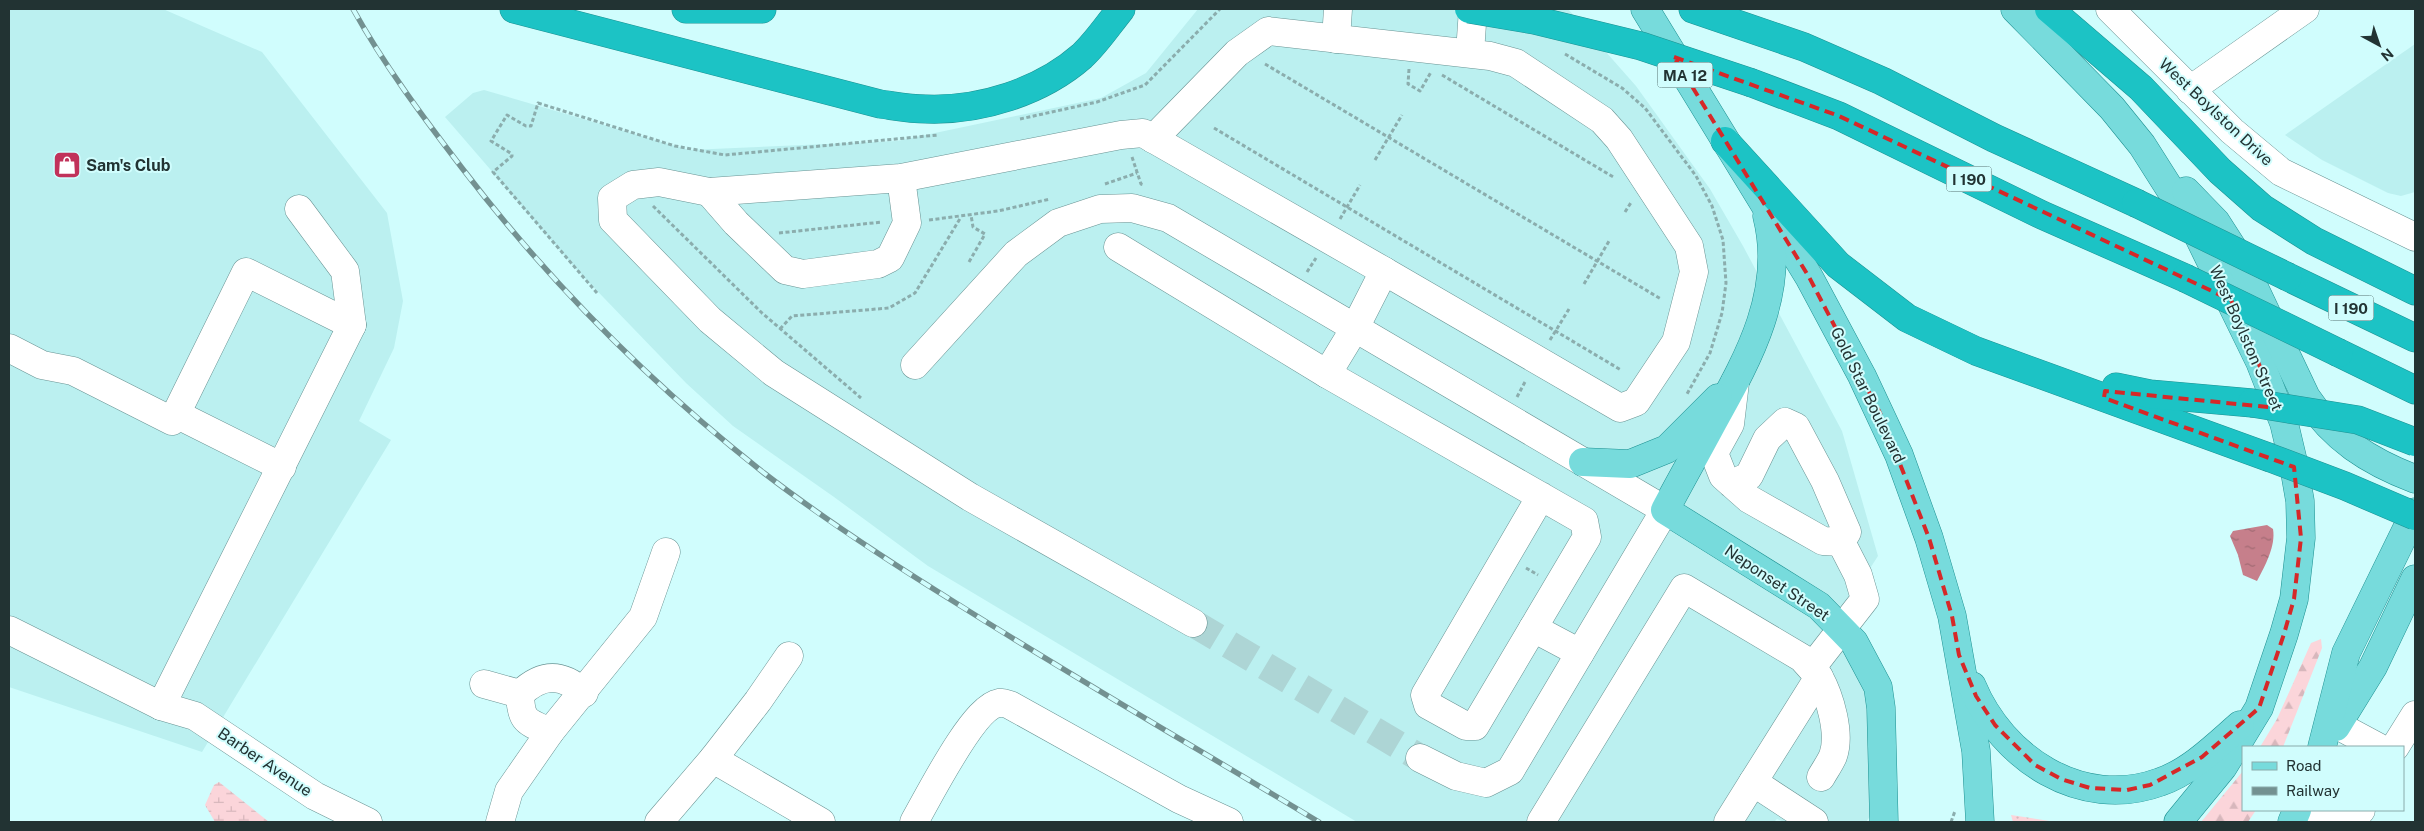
<svg xmlns="http://www.w3.org/2000/svg" width="2424" height="831" font-family="'Public Sans',sans-serif">
  <defs>
    <pattern id="grass-dots" width="8" height="8" patternUnits="userSpaceOnUse" patternTransform="scale(1.25)"><rect width="8" height="8" fill="#fbd5da"/><path d="M2 2h.1M6 6h.1" fill="none" stroke="#d7b7bc" stroke-width="1.8" stroke-linecap="round"/></pattern>
    <pattern id="forest-firs" width="22" height="20" patternUnits="userSpaceOnUse" patternTransform="scale(1.25)"><rect width="22" height="20" fill="#fbd5da"/><path d="M5 1l3.5 6h-7zM16 11l3.5 6h-7z" fill="#d7b7bc"/></pattern>
    <pattern id="wetland-marsh" width="20" height="14" patternUnits="userSpaceOnUse" patternTransform="scale(1.25)"><rect width="20" height="14" fill="#fbd5da"/><path d="M1 5h8M5 5V1M11 12h8M15 12V8" fill="none" stroke="#d7b7bc"/></pattern>
    <pattern id="water-ripples" width="26" height="14" patternUnits="userSpaceOnUse" patternTransform="scale(1.25)"><rect width="26" height="14" fill="#c67f8b"/><path d="M2 4q2-2 4 0t4 0M15 11q2-2 4 0t4 0" fill="none" stroke="#a06972"/></pattern>
  </defs>
  <rect width="100%" height="100%" fill="#d0fdfd"/>
  <g fill="#bbf0f0">
    <path d="M9 9H163L262 52 387 213 403 301 394 348 359 421 391 440 202 752 9 687Z"/>
    <path d="M1198 9H1568L1636 86 1710 189 1743 246 1842 431 1878 556 1829 632 1858 665 1870 709 1871 815 1866 822H1784L1777 819 1774 822H1357L928 566 834 497 733 426 686 383 577 270 445 117 473 93 484 90 689 150 897 141 1101 98 1146 73Z"/>
    <path d="M2415 44V192L2401 196 2388 193 2322 160 2285 135Z"/>
  </g>
  <path fill="url(#grass-dots)" d="M2011 815 2056 822H2013Z"/>
  <g fill="url(#forest-firs)">
    <path d="M2321 639 2322 648 2283 747H2260L2277 719 2311 643Z"/>
    <path d="M2243 771V810H2256L2248 822H2201Z"/>
  </g>
  <path fill="url(#wetland-marsh)" d="M219 782 269 822H215L205 805 214 785Z"/>
  <path fill="url(#water-ripples)" d="M2267 525 2273 529C2276 546 2265 566 2257 581L2243 575 2238 555 2230 536 2233 531Z"/>
  <g fill="none" stroke-linecap="round" stroke-linejoin="round">
    <path stroke="#add5d5" stroke-width="28" stroke-dasharray="28 14" stroke-linecap="butt" d="M1193 623 1420 758"/>
    <g stroke="#699393" stroke-width="29">
      <g id="minor">
        <path d="M2110 9 2232 131 2281 172 2415 237"/>
        <path d="M1336 39 1338 9"/>
        <path d="M1470 53 1473 9"/>
        <path d="M2190 90 2305 9"/>
        <path d="M1153 139 1237 53 1268 31 1490 56 1516 63 1602 120 1619 139 1689 246 1694 272 1676 342 1636 402 1620 408 1384 271"/>
        <path d="M901 178 907 223 890 258 878 264 803 274 785 270 736 223 709 192 901 178 1121 135 1143 133 1384 271 1355 328 1327 374 1118 247"/>
        <path d="M709 192 659 182 633 185 612 198 613 220 710 320 774 373 970 497 1193 623"/>
        <path d="M9 348 42 365 73 371 172 421 176 414 282 467"/>
        <path d="M915 365 1016 254 1058 223 1100 209 1132 208 1168 218 1665 510 1510 771 1486 783 1456 776 1420 758"/>
        <path d="M1327 374 1584 521 1587 537 1475 726H1466L1428 705 1425 695 1541 496"/>
        <path d="M176 414 246 272 352 325"/>
        <path d="M1732 484 1749 476 1767 439 1785 422 1796 427 1825 481 1847 532 1841 542 1823 541 1749 499 1723 476 1714 453 1730 424 1735 382"/>
        <path d="M1533 628 1580 653"/>
        <path d="M9 630 161 706 352 325 345 271 299 209"/>
        <path d="M1812 667 1865 599 1858 575 1841 542"/>
        <path d="M1819 677C1830 697 1841 734 1833 756 1830 763 1825 770 1821 777"/>
        <path d="M484 684 520 694"/>
        <path d="M161 706 195 716 315 796 368 822"/>
        <path d="M2337 725 2378 747"/>
        <path d="M550 732C526 721 521 722 520 694 541 674 561 672 584 693"/>
        <path d="M2395 747 2415 715"/>
        <path d="M713 759 758 701 789 656"/>
        <path d="M2301 810C2320 817 2346 830 2361 810"/>
        <path d="M500 822 509 791 550 732 643 617 666 552"/>
        <path d="M659 822 713 759 821 822"/>
        <path d="M914 822C928 798 973 707 999 703 1002 702 1007 704 1010 705L1179 799 1229 822"/>
        <path d="M1541 822 1684 588 1802 658 1819 677 1753 782"/>
        <path d="M1728 822 1753 782 1814 822"/>
      </g>
    </g>
    <g stroke="#1e9192" stroke-width="29">
      <g id="major">
        <path d="M1645 9 1809 277 1862 376 1899 455 1929 538 1952 616 1976 751 1980 822"/>
        <path d="M2015 9 2112 108 2142 145 2194 227 2260 362 2284 423 2293 461 2300 501 2301 538 2294 599 2284 634 2259 708 2223 767 2178 822"/>
        <path d="M2186 191 2216 222 2234 250 2251 281 2306 397C2334 439 2368 461 2415 479"/>
        <path d="M1767 216C1786 291 1749 357 1714 420 1698 450 1681 480 1665 510L1819 606 1854 642 1878 687 1881 708 1884 822"/>
        <path d="M1583 462 1630 464 1667 449 1718 398"/>
        <path d="M1972 686C2002 758 2081 811 2160 782 2190 772 2216 746 2240 725"/>
        <path d="M2336 727 2373 667 2415 579"/>
        <path d="M2322 747 2346 653 2415 512"/>
        <path d="M2292 822 2297 810"/>
      </g>
    </g>
    <g stroke="#1e9192" stroke-width="29">
      <g id="highway">
        <path d="M514 9 880 104C895 106 910 109 926 109 980 111 1041 92 1082 56 1097 42 1108 25 1121 9"/>
        <path d="M686 9H762"/>
        <path d="M1693 9 1804 47 1882 81 1994 138 2136 203"/>
        <path d="M2049 9 2141 88 2220 171 2262 208 2314 241 2415 291"/>
        <path d="M1752 83 1839 116 2042 215 2185 278"/>
        <path d="M1725 141 1838 265 1907 318 1976 351 2268 457"/>
        <path d="M2288 277 2415 338"/>
        <path d="M2339 353 2415 390"/>
        <path d="M2116 387 2150 394 2252 403"/>
      </g>
    </g>
    <g stroke="#8badad" stroke-width="3" stroke-dasharray="4 2.5" stroke-linecap="butt">
      <path d="M1565 54 1622 88 1645 108 1696 176 1712 206 1723 240 1726 283 1722 313 1710 353 1687 394"/>
      <path d="M1265 64 1661 299"/>
      <path d="M1409 69 1408 84 1420 91 1431 72"/>
      <path d="M1442 75 1615 178"/>
      <path d="M1020 119 1097 102 1145 85 1220 9"/>
      <path d="M1214 128 1621 370"/>
      <path d="M1132 157 1141 184 1144 185"/>
      <path d="M1375 160 1402 115"/>
      <path d="M1105 184 1137 173"/>
      <path d="M653 206 762 313 861 398"/>
      <path d="M1625 212 1632 201"/>
      <path d="M1340 219 1360 185"/>
      <path d="M929 220 998 211 1050 199"/>
      <path d="M779 233 882 222"/>
      <path d="M969 262 985 234 973 227 971 215"/>
      <path d="M1307 272 1316 258"/>
      <path d="M1584 284 1609 241"/>
      <path d="M597 293 493 172 512 156V154L491 141 507 115 526 126H531L538 103 675 146 725 155 938 135"/>
      <path d="M780 329 792 316 889 308 915 293 961 217"/>
      <path d="M1550 340 1569 309"/>
      <path d="M1517 397 1526 380"/>
      <path d="M1526 568 1538 575"/>
      <path d="M1951 822 1955 811"/>
    </g>
    <use href="#minor" stroke="#fff" stroke-width="28"/>
    <use href="#major" stroke="#77dbdc" stroke-width="28"/>
    <use href="#highway" stroke="#1cc3c5" stroke-width="28"/>
    <g stroke="#739191" stroke-width="5.5">
      <path id="rail" d="M353 9C384 65 423 117 462 168 549 282 651 384 764 473 825 520 890 562 956 603 1075 678 1198 749 1319 822"/>
    </g>
    <use href="#rail" stroke="#d0fdfd" stroke-width="4" stroke-dasharray="11" stroke-linecap="butt"/>
    <g stroke="#1e9192" stroke-width="29" stroke-linecap="butt">
      <g id="highway-bridge">
        <path d="M1469 9 1534 20 1641 46 1752 83"/>
        <path d="M2136 203 2288 277"/>
        <path d="M2185 278 2339 353"/>
        <path d="M2252 403 2358 420 2415 442"/>
        <path d="M2268 457 2345 486 2415 516"/>
      </g>
    </g>
    <use href="#highway-bridge" stroke="#1cc3c5" stroke-width="28"/>
  </g>
  <path fill="none" stroke="#d62828" stroke-width="4" stroke-dasharray="10 6" stroke-linejoin="round" d="M1674 57 1839 116 2231 300 2278 408 2105 391 2104 398 2294 467 2301 538 2294 599 2284 634 2259 708 2202 757 2150 785 2127 790 2090 788 2061 779 2035 765 1995 725 1976 696 1959 655 1952 616 1929 538 1880 413 1809 277Z"/>
  <defs>
    <g id="shop-square" transform="scale(1.4375)"><rect x="-9" y="-9" width="18" height="18" rx="4" fill="#c1325a" stroke="#d0fdfd"/><path d="M-5-2.5h2.3a2.7 3.5 0 0 1 5.4 0H5L5.5 6h-11ZM-1.5-2.5h3a1.5 2.3 0 0 0-3 0Z" fill="#fff"/></g>
  </defs>
  <g fill-rule="evenodd">
    <use href="#shop-square" x="67" y="165"/>
  </g>
  <g text-anchor="middle" dominant-baseline="central" stroke-width="4" stroke-linejoin="round" paint-order="stroke">
    <g fill="#d0fdfd" stroke="#567070" stroke-width="1">
      <rect x="1657.5" y="62.5" width="55" height="25" rx="4"/>
      <rect x="1946.5" y="166.5" width="45" height="25" rx="4"/>
      <rect x="2328.5" y="295.5" width="45" height="25" rx="4"/>
    </g>
    <g font-size="15" font-weight="bold" fill="#233">
      <text x="1685" y="75">MA 12</text>
      <text x="1969" y="179">I 190</text>
      <text x="2351" y="308">I 190</text>
    </g>
    <g font-size="16" fill="#233" stroke="#d0fdfd">
      <text transform="translate(2216 112) rotate(43)">West Boylston Drive</text>
      <text transform="translate(2246 338) rotate(66)">West Boylston Street</text>
      <text transform="translate(1868 395) rotate(64)">Gold Star Boulevard</text>
      <text transform="translate(1777 583) rotate(34)">Neponset Street</text>
      <text transform="translate(265 762) rotate(34)">Barber Avenue</text>
    </g>
    <g font-size="16" font-weight="bold" fill="#233" stroke="#d0fdfd" text-anchor="start">
      <text x="86" y="165">Sam's Club</text>
    </g>
  </g>
  <rect width="2424" height="831" fill="none" stroke="#223333" stroke-width="20"/>
  <rect x="2242" y="746" width="162" height="65" fill="#d0fdfd" stroke="#8aacac"/>
  <rect x="2252" y="762" width="25" height="8" fill="#77dbdc" stroke="#8aacac"/>
  <text x="2286" y="771" font-size="15" fill="#223333">Road</text>
  <rect x="2252" y="787" width="25" height="8" fill="#739191" stroke="#8aacac"/>
  <text x="2286" y="796" font-size="15" fill="#223333">Railway</text>
  <g transform="translate(2379 45) rotate(140)" stroke="#d0fdfd" stroke-width="4" paint-order="stroke">
  <path d="M0-4L9 19L0 12L-9 19Z" fill="#223333"/>
  <text y="-8" font-size="14" font-weight="bold" text-anchor="middle" fill="#223333">N</text>
  </g>
</svg>
